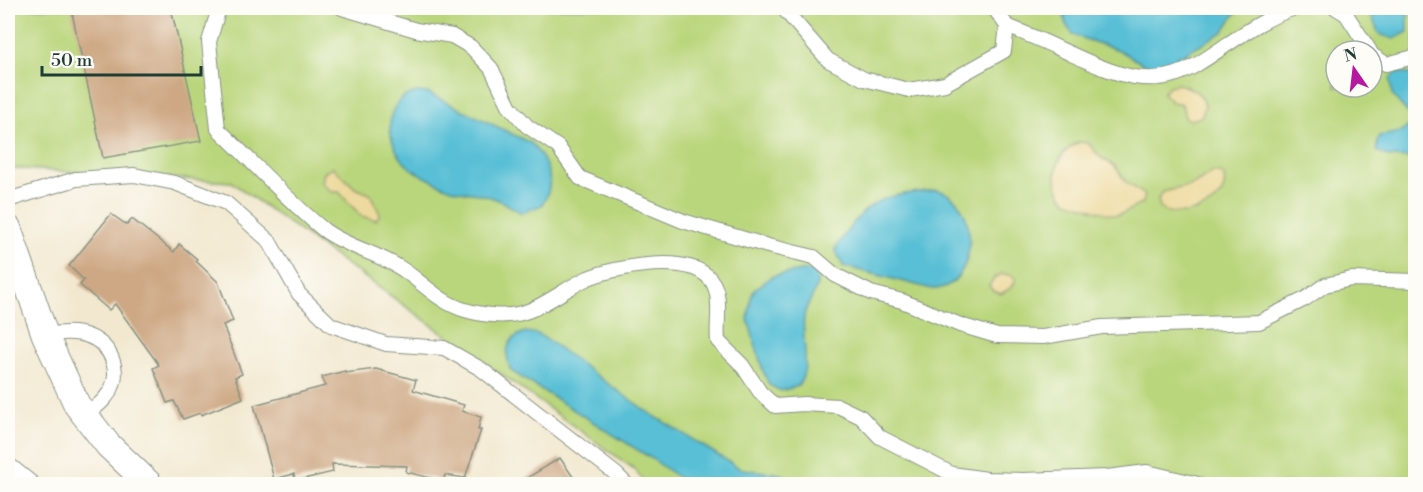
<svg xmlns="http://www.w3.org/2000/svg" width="1423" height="492" font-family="'Libre Bodoni',serif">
  <rect width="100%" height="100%" fill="#fdfcf7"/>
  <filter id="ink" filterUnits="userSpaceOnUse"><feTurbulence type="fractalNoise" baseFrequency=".0167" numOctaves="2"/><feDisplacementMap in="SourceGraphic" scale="12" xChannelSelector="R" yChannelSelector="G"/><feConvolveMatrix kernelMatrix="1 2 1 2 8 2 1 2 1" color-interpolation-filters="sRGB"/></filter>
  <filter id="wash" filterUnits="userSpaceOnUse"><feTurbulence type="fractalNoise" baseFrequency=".008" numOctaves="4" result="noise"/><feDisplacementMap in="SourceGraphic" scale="24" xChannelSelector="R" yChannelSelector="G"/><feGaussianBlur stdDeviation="1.35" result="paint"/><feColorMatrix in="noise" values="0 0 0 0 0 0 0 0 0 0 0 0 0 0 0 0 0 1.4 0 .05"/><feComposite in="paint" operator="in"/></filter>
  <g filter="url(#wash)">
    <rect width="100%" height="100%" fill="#f2e8cf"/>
    <path fill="#bad67c" stroke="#6c8a58" stroke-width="1.5" fill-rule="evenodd" d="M8 8H1415V484H646L634 469 231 182 8 168ZM1336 51H1372V87H1336Z"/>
    <g fill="#eeda9e" stroke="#868c69" stroke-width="1.5">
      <path d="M1177 84C1191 87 1204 93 1205 107L1201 117 1191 120 1185 118 1182 104 1172 102 1163 93 1169 86Z"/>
      <path d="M1079 142 1088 143 1100 157 1115 166 1126 182 1145 195 1143 203C1135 206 1125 214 1117 215 1111 216 1075 203 1066 201 1048 180 1055 154 1079 142Z"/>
      <path d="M333 167 355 188 370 194 380 214 376 220 361 216 339 192H332L322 183 324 172Z"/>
      <path d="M1213 172 1223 174C1235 204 1180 223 1160 208L1158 199 1163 192 1193 185Z"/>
      <path d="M1002 274 1011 275 1016 279 1012 287 1001 294 992 290 989 286 994 278Z"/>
    </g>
    <g fill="#59bfd6" stroke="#3c7e85" stroke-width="1.5">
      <path d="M1064 8H1239L1223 32 1162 66 1148 67 1119 50 1073 35 1065 23Z"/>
      <path d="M1368 8H1408V32L1394 39 1379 34Z"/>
      <path d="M1401 72 1415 75V158L1389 157 1377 151V142L1380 136 1401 132 1415 121 1392 95 1390 79 1395 73Z"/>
      <path d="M417 92 428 93 531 143C548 162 557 182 542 205L522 213C513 208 503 201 493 198 480 193 465 193 452 189 441 185 425 177 415 171 386 154 377 100 417 92Z"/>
      <path d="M937 190C983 200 979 289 932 289L843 266 835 249C869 198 877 196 937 190Z"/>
      <path d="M807 270 816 273C822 289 806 301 804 317 801 339 812 368 798 386L781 391 769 385 763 371 748 320 751 297 755 289 773 276Z"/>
      <path d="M525 332 538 334 549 341 646 411 739 468C762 474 783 470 804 484H687L654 460 511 371C504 353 505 339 525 332Z"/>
    </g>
    <g id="blocks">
      <g fill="#cea884">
        <path d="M71 8H171L201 141 103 158Z"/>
        <path d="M111 214 127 225 132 219 174 252 179 244 197 259 196 261 218 282 233 321 223 325 242 374 235 377 243 398 201 415 200 413 183 419 174 401 167 403 153 368 159 365 115 304 109 310 80 285 84 280 69 266Z"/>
        <path d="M376 369 416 380 413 390 464 405 462 411 481 417 478 430H481L465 478 445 475 443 481 406 472 407 466 332 464 333 472 295 481 294 474 274 479 254 405 325 386 322 377 345 371V373Z"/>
        <path d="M560 458 578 484H517Z"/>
      </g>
    </g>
  </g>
  <g filter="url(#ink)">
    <use href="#blocks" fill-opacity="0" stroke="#889282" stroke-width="1.5"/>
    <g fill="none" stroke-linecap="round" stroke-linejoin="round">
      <g stroke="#889282" stroke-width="16">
        <g id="lane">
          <path d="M219 8 209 42 218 129C251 160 289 202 324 230 348 248 380 253 405 271 425 285 441 303 465 310 485 316 509 318 528 311 549 303 568 287 588 278 616 267 694 251 713 283 722 298 716 324 718 341L742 365 760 392 775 406 804 404 838 406 861 417 880 437 952 474 987 479 1023 480 1107 477 1147 472 1198 484"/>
          <path d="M342 8 416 30 452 36 471 47 491 68 510 107 527 126 558 147 580 178 683 221 768 246 814 257 835 275 871 293 902 301 960 325 997 336 1043 337 1102 327 1259 322 1305 299 1325 285 1351 279 1416 281"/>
          <path d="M783 8 828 60 864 79 909 90 945 84 1004 51 1007 26 994 8"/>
          <path d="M1336 8 1346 14 1370 51"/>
          <path d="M1007 26C1024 33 1041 40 1058 48 1103 68 1148 95 1196 65 1231 44 1255 21 1295 8"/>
          <path d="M1372 55 1386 64 1414 57 1416 54"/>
          <path d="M8 200 76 179 134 175 175 183 226 203 269 241 299 294 331 325 386 344 444 348 481 369 616 474 626 484"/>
          <path d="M45 335C59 333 74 331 88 336 113 345 124 376 106 397 101 404 92 410 85 416"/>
          <path d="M8 464 33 484"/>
        </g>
      </g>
      <g stroke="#889282" stroke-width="28">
        <path id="street" d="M8 228 45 335 77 405 108 445 149 484"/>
      </g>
      <use href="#lane" stroke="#fff" stroke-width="14"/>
      <use href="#street" stroke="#fff" stroke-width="26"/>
    </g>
  </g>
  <rect width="1423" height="492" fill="none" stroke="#fdfcf7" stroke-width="30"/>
  <g transform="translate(1354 69) rotate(346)"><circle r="28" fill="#fdfcf7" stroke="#a4b0a9" stroke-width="1.5"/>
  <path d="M0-4.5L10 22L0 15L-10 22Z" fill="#b5179e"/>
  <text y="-9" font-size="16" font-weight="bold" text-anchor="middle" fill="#1f3d34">N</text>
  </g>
  <path d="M42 66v9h159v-9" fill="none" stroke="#1f3d34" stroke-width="3"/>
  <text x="51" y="66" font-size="18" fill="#1f3d34" stroke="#fdfcf7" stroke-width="4.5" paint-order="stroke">50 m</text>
</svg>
